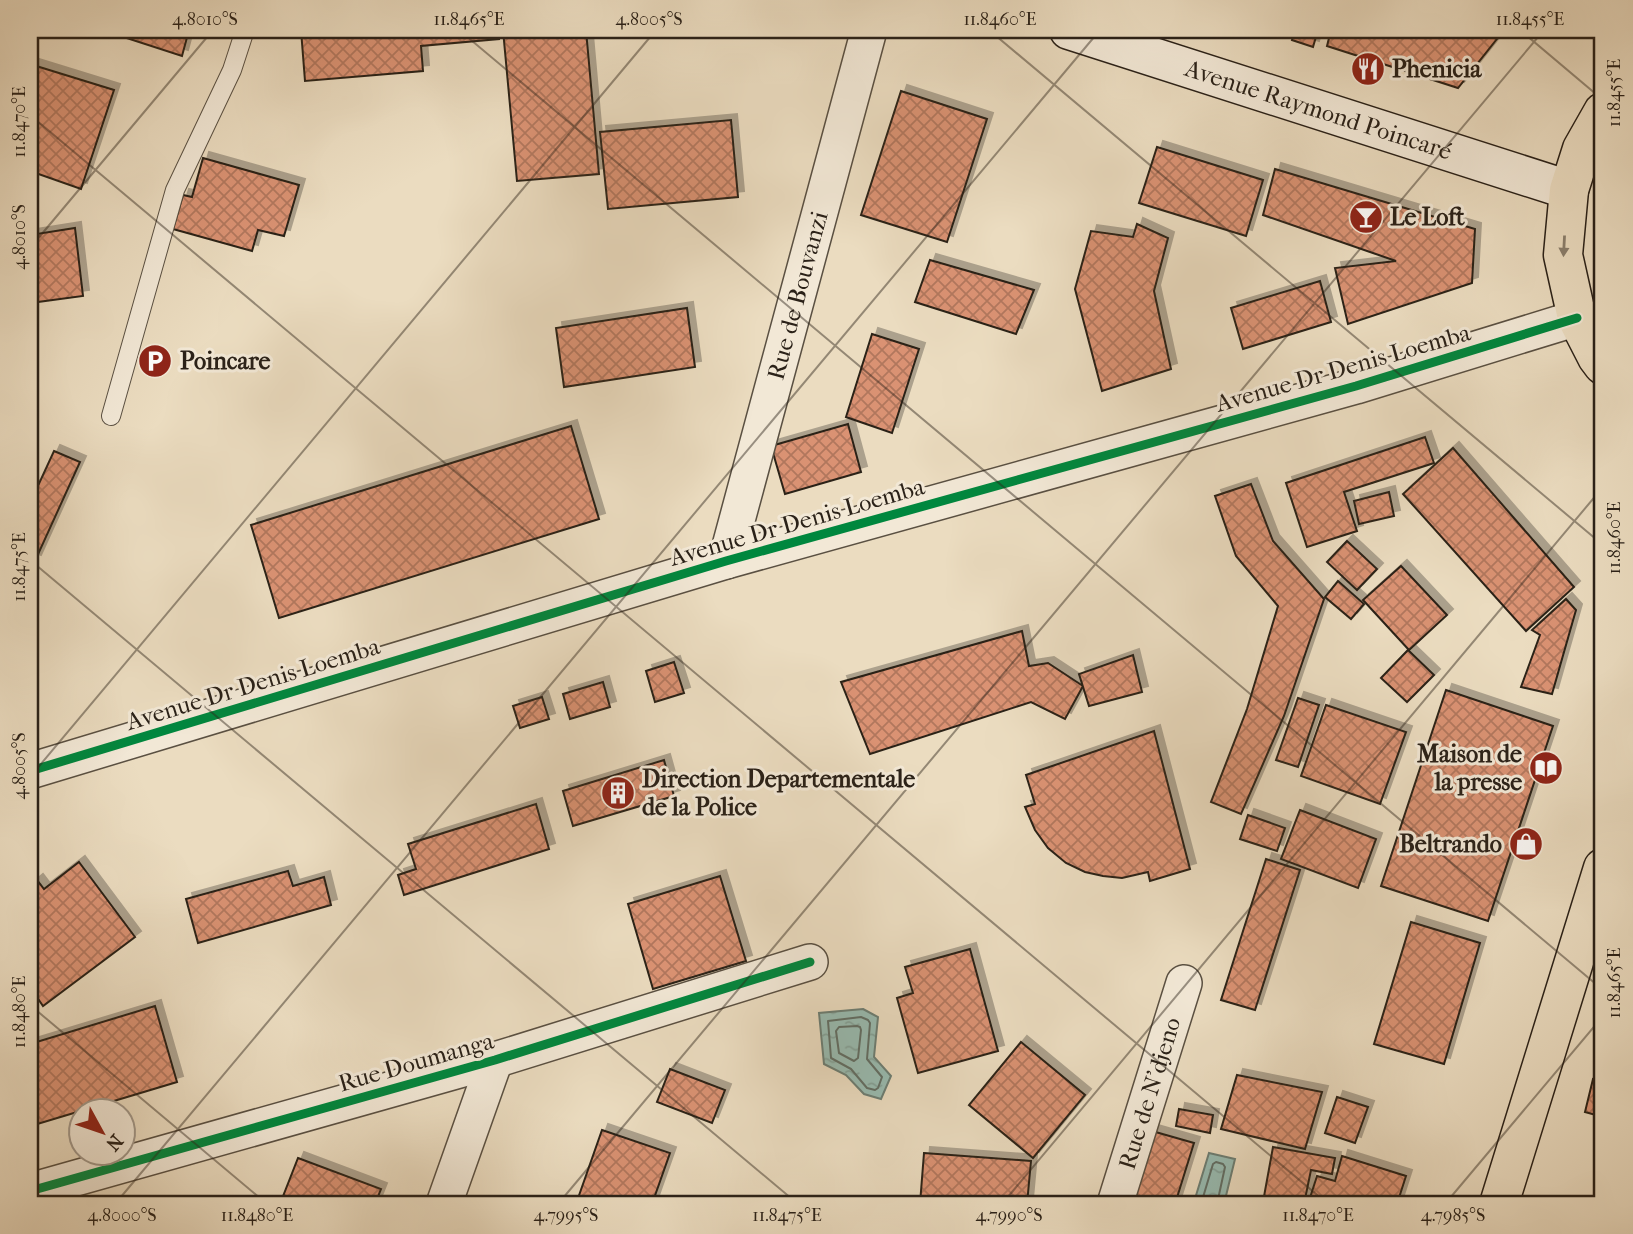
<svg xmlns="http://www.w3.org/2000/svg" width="1633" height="1234" font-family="'IM FELL French Canon',serif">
  <defs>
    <pattern id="water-ripples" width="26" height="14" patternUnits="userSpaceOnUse" patternTransform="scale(1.75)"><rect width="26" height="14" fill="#98bcb2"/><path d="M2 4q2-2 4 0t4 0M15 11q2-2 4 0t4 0" fill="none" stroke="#83a198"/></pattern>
    <pattern id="building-cross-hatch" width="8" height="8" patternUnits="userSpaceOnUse" patternTransform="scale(1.75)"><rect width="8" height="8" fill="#da9273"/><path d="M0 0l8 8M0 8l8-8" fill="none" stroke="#b1775d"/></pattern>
    <filter id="shadow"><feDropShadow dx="6" dy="-6" stdDeviation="0" flood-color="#0004"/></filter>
  </defs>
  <rect width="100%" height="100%" fill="#ebdcc0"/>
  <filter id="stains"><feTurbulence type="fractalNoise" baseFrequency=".00286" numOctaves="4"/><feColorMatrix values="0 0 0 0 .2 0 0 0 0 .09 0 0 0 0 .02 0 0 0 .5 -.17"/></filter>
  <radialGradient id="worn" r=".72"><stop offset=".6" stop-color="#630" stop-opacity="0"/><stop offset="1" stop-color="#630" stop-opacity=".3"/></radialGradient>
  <g fill="url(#water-ripples)" stroke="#6c7e74" stroke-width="2">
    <path d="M863 1009 878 1017 874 1057 891 1076 881 1099 864 1094 846 1075 824 1064 819 1013Z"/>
    <path d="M1209 1153 1235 1159 1224 1204H1203L1194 1202Z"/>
  </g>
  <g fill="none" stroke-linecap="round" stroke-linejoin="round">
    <g stroke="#616e65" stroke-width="2">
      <path d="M861 1017 868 1020 870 1023 867 1059 882 1077 878 1088 875 1090 867 1088 851 1069 831 1058 828 1021Z"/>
      <path d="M857 1026 860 1027 861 1030 858 1058 854 1061 839 1053 836 1031 839 1027Z"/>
      <path d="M1201 1204 1213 1164 1216 1162 1223 1164 1225 1167 1217 1204"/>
    </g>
  </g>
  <g fill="url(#building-cross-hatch)" stroke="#2a2118" stroke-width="2" filter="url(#shadow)">
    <path d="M102 30H189L182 56Z"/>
    <path d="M301 30H498L499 39 421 46 423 71 305 81Z"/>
    <path d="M503 30H586L599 174 517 181Z"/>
    <path d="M1295 30H1318L1313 47 1292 40Z"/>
    <path d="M1331 30H1504L1458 88 1327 46Z"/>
    <path d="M33 65 114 90 81 189 30 171V75Z"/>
    <path d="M901 91 987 119 947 242 861 215Z"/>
    <path d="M731 120 738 197 608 209 600 132Z"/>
    <path d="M1157 147 1263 180 1246 236 1139 203Z"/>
    <path d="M203 158 299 185 284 236 258 230 252 251 173 229 183 195 192 197Z"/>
    <path d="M1275 169 1475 229 1472 283 1348 324 1335 268 1396 261 1263 215Z"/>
    <path d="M1137 224 1168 238 1154 291 1171 369 1102 391 1075 289 1091 231 1133 237Z"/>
    <path d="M75 228 83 296 30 303V235Z"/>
    <path d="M930 260 1034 290 1016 334 915 302Z"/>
    <path d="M1320 281 1331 322 1243 349 1231 308Z"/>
    <path d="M687 308 695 367 564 387 556 328Z"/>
    <path d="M872 334 919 349 892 433 846 417Z"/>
    <path d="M848 424 861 472 785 494 771 446Z"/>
    <path d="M571 426 599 519 279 618 251 525Z"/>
    <path d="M1425 437 1434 463 1344 492 1357 531 1307 547 1286 483Z"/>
    <path d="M1453 448 1574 587 1526 631 1403 494Z"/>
    <path d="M54 451 80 462 35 561 30 559V485L37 488Z"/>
    <path d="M1251 484 1273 541 1324 599 1284 716 1241 814 1211 802 1247 709 1278 606 1236 556 1215 496Z"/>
    <path d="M1389 492 1394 516 1359 524 1354 501Z"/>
    <path d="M1347 541 1377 569 1357 590 1327 562Z"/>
    <path d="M1401 566 1447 615 1409 650 1363 600Z"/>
    <path d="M1338 581 1364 604 1351 619 1325 597Z"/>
    <path d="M1566 599 1576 610 1552 694 1521 687 1540 635 1532 630Z"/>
    <path d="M1022 631 1029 666 1048 663 1083 686 1065 719 1031 702 870 754 841 682Z"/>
    <path d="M1408 650 1434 675 1407 702 1381 678Z"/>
    <path d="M1133 655 1142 692 1089 706 1079 674Z"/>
    <path d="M674 662 684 693 655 702 646 671Z"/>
    <path d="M603 682 610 707 570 719 563 694Z"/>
    <path d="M1446 690 1553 726 1488 921 1381 886Z"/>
    <path d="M542 697 549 719 520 728 513 706Z"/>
    <path d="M1298 698 1319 705 1298 767 1276 760Z"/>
    <path d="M1326 705 1406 732 1380 804 1301 776Z"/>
    <path d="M1154 731 1190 869 1150 881 1148 872 1122 878 1103 876 1085 872 1066 863 1048 848 1035 830 1025 807 1035 804 1026 775Z"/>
    <path d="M664 760 674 796 573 826 563 791Z"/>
    <path d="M536 804 549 849 404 895 398 875 416 869 408 844Z"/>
    <path d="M1300 810 1376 839 1358 888 1281 859Z"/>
    <path d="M1248 815 1285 828 1277 851 1240 839Z"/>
    <path d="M1266 859 1300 870 1255 1010 1221 1000Z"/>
    <path d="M79 862 135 937 43 1006 30 987V886L37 880 44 889Z"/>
    <path d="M288 871 293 886 324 877 331 905 198 943 186 899Z"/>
    <path d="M720 876 746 961 653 989 628 904Z"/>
    <path d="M1411 922 1480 943 1444 1064 1374 1044Z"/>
    <path d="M970 949 998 1051 918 1073 897 998 913 993 905 967Z"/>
    <path d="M155 1006 177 1082 34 1125 30 1111V1044Z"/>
    <path d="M1021 1042 1085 1095 1033 1158 969 1105Z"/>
    <path d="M670 1069 725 1090 712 1123 657 1102Z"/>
    <path d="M1237 1075 1322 1092 1305 1149 1221 1129Z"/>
    <path d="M1593 1079 1603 1082V1117L1585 1112Z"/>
    <path d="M1337 1097 1368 1107 1355 1143 1325 1133Z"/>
    <path d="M1179 1109 1213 1115 1210 1133 1176 1126Z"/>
    <path d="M602 1130 670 1153 652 1204H576Z"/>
    <path d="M1152 1131 1194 1143 1175 1204H1129Z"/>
    <path d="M1273 1147 1335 1158 1332 1174 1311 1170 1304 1204H1276L1263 1202Z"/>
    <path d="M924 1153 1031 1161 1027 1204H920Z"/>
    <path d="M1342 1156 1406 1176 1397 1204H1308L1317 1176 1335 1181Z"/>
    <path d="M298 1158 381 1189 375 1204H280Z"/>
  </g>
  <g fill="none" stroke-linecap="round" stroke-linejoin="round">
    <g stroke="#5a5042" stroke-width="20">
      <path id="lane" d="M111 416 175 190 232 70 245 30"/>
    </g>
    <g stroke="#5a5042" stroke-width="38">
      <g id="street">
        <path id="s1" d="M726 561 869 30"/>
        <path d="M30 771 726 561 1356 386 1577 318"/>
        <path d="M30 1191 495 1060 810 962"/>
        <path d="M444 1204 495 1060"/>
        <path id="s2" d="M1115 1204 1184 983"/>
      </g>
    </g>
    <g stroke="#2a2118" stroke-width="41">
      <g id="secondary">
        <path id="s3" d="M1069 30 1569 190"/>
      </g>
    </g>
    <g stroke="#2a2118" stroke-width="41">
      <g id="primary">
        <path d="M1603 112 1582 149 1569 190 1563 255 1577 318 1597 357 1603 365"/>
        <path d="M1499 1204 1603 868"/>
      </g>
    </g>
    <use href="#lane" stroke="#f2e8d6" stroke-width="18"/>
    <use href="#street" stroke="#f2e8d6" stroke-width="35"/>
    <use href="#secondary" stroke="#f2e8d6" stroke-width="38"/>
    <use href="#primary" stroke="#ebdcc0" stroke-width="38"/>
    <g stroke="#f2e8d6" stroke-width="13">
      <g id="cycleway">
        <path d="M30 771 726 561 1356 386 1577 318"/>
        <path d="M30 1191 495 1060 810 962"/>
      </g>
    </g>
    <use href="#cycleway" stroke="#00873e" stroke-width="9"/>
  </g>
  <defs><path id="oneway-solid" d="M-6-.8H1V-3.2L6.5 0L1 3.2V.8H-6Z" transform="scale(1.75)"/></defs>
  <use fill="#8a7e6c" href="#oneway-solid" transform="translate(1564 246) rotate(93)"/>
  <path fill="none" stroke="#2a2118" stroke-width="2" stroke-opacity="0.45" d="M459 30 1603 990M989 30 1603 545M1520 30 1603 100M30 115 1328 1204M30 248 213 30M30 560 798 1204M30 777 656 30M30 1005 267 1204M115 1204 1100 30M558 1204 1544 30M1002 1204 1603 487M1445 1204 1603 1016"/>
  <defs>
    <g id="restaurant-disc" transform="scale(1.75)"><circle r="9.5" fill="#8f2418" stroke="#f2e8d6"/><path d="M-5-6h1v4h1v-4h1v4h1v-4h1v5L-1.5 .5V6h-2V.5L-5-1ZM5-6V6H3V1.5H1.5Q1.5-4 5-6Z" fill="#fff"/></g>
    <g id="bar-disc" transform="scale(1.75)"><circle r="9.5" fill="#8f2418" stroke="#f2e8d6"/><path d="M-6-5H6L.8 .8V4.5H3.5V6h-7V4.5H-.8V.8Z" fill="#fff"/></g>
    <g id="parking-disc" transform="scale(1.75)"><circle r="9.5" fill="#8f2418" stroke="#f2e8d6"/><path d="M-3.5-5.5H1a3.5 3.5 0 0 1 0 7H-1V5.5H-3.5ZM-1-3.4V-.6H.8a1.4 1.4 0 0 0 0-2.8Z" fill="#fff"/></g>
    <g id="library-disc" transform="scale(1.75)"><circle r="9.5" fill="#8f2418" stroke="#f2e8d6"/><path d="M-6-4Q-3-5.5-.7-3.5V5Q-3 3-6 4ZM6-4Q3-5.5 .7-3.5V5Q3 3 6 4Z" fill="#fff"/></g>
    <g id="building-disc" transform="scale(1.75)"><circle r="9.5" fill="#8f2418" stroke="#f2e8d6"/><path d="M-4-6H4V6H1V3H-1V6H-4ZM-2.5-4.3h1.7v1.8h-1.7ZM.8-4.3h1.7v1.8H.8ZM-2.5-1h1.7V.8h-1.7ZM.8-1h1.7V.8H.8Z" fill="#fff"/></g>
    <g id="shop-disc" transform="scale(1.75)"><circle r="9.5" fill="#8f2418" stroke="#f2e8d6"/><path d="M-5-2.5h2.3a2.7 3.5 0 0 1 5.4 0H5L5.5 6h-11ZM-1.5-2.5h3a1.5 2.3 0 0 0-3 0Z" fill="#fff"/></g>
  </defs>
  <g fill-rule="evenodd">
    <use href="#restaurant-disc" x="1368" y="69"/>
    <use href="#bar-disc" x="1366" y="217"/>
    <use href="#parking-disc" x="155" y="361"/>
    <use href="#library-disc" x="1546" y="768"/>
    <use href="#building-disc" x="618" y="793"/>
    <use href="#shop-disc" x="1526" y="844"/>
  </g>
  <g text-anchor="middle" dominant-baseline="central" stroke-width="6" stroke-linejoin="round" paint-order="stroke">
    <g font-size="24" font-weight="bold" fill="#2a2118" stroke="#f2e8d6" text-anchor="start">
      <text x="1392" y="69">Phenicia</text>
      <text x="1390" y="217">Le Loft</text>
      <text x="180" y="361">Poincare</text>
      <text x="1522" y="754" text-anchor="end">Maison de<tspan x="1522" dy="28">la presse</tspan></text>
      <text x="642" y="779">Direction Departementale<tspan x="642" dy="28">de la Police</tspan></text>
      <text x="1502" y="844" text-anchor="end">Beltrando</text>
    </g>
    <g font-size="24" fill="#2a2118" stroke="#f2e8d6">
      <text stroke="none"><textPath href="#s3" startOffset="262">Avenue Raymond Poincaré</textPath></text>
      <text stroke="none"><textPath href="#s1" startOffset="275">Rue de Bouvanzi</textPath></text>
      <text transform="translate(1343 368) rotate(-16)">Avenue Dr Denis Loemba</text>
      <text transform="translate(797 522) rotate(-16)">Avenue Dr Denis Loemba</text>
      <text transform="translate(253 684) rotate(-17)">Avenue Dr Denis Loemba</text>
      <text transform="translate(416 1062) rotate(-16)">Rue Doumanga</text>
      <text stroke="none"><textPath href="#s2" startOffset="116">Rue de N'djeno</textPath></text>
    </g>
  </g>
  <rect width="1633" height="1234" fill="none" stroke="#ebdcc0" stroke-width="77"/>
  <g transform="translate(102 1132) rotate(130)"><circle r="33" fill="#f2e8d6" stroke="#a2988a" stroke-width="2"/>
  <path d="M0-5L12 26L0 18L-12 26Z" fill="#8f2418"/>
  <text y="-10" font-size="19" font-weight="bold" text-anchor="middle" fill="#2a2118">N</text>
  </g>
  <rect x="38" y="38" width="1556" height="1158" fill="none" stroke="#2a2118" stroke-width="2.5"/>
  <g font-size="18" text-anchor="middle" fill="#2a2118">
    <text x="205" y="25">4.8010°S</text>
    <text x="469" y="25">11.8465°E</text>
    <text x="649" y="25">4.8005°S</text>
    <text x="1000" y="25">11.8460°E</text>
    <text x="1530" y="25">11.8455°E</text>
    <text transform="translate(1614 93) rotate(-90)" y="6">11.8455°E</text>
    <text transform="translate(19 122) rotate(-90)" y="6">11.8470°E</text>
    <text transform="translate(19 237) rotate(-90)" y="6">4.8010°S</text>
    <text transform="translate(1614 538) rotate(-90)" y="6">11.8460°E</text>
    <text transform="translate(19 567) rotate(-90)" y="6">11.8475°E</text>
    <text transform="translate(19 766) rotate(-90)" y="6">4.8005°S</text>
    <text transform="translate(1614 983) rotate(-90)" y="6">11.8465°E</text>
    <text transform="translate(19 1012) rotate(-90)" y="6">11.8480°E</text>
    <text x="122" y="1221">4.8000°S</text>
    <text x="257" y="1221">11.8480°E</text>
    <text x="566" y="1221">4.7995°S</text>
    <text x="787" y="1221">11.8475°E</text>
    <text x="1009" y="1221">4.7990°S</text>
    <text x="1318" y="1221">11.8470°E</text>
    <text x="1453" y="1221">4.7985°S</text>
  </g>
  <rect width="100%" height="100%" filter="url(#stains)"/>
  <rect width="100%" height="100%" fill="url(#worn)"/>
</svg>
